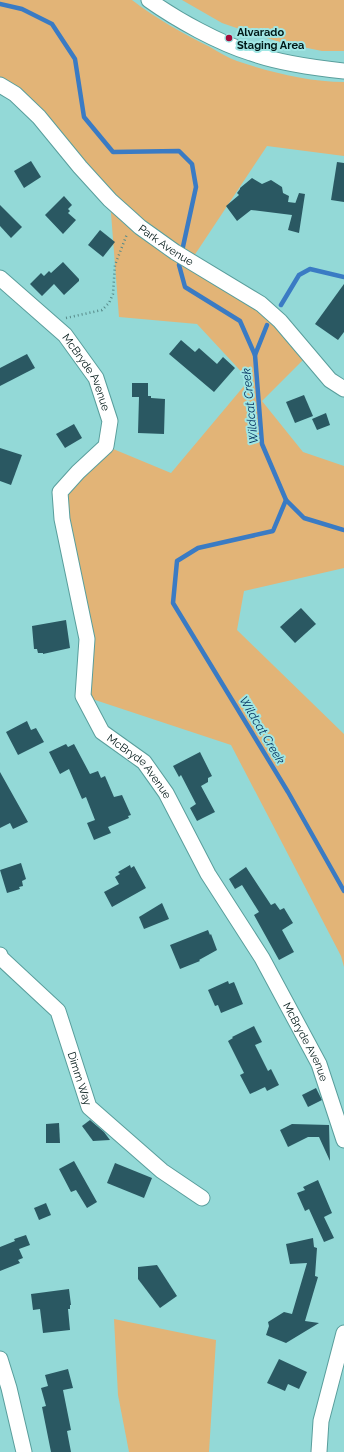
<svg xmlns="http://www.w3.org/2000/svg" width="344" height="1452" font-family="Raleway,sans-serif">
  <rect width="100%" height="100%" fill="#93d9d7"/>
  <g fill="#e2b477">
    <path d="M0 0H132C157 19 182 33 210 47 219 52 228 58 237 61 269 72 310 82 344 82V156L267 146 190 262 261 304 309 354 262 401 303 452 344 466V568L244 591 237 630 344 734V967L341 956 231 745 83 696 87 639 60 492 106 446 171 473 249 380 197 324 119 317 110 200 37 122 11 98 0 92Z"/>
    <path d="M182 0H344V51H322L283 43 251 33 222 23Z"/>
    <path d="M114 1319 216 1340 209 1452H129L118 1395Z"/>
  </g>
  <g fill="none" stroke-linecap="round" stroke-linejoin="round">
    <g stroke="#3a7bc4" stroke-width="4.5">
      <path d="M0 4 22 9 52 24 75 59 84 117 113 152 179 151 192 164 196 187 179 265 185 287 240 321 255 355 262 444 286 500 273 531 198 548 177 561 173 603 288 792 344 891"/>
      <path d="M281 305 299 275 310 269 344 277"/>
      <path d="M255 355 267 325"/>
      <path d="M286 500 304 518 344 530"/>
    </g>
  </g>
  <g fill="#2a5862">
    <path d="M31 161 41 177 24 188 14 171Z"/>
    <path d="M337 162 344 163V202L331 200Z"/>
    <path d="M252 178 262 184 271 180 282 187 283 193 289 196 288 202 296 203 295 204 299 193 305 194 299 233 288 230 292 215 251 210 237 221 226 206 239 195 237 193 240 189V188Z"/>
    <path d="M64 196 72 205 68 209 70 211 68 213 76 220 63 234 45 215Z"/>
    <path d="M0 205 22 227 11 238 0 226Z"/>
    <path d="M100 230 115 242 103 257 88 245Z"/>
    <path d="M63 262 79 279V281L64 295 54 284 42 296 30 284 41 273 44 276 49 271 51 273Z"/>
    <path d="M344 284V332L338 340 315 324Z"/>
    <path d="M181 340 195 352 199 348 217 364 223 357 235 368 214 392 169 354Z"/>
    <path d="M27 354 35 368 0 386V368Z"/>
    <path d="M132 383H148V396H151V398L165 399 164 434 138 433 139 397H132Z"/>
    <path d="M304 395 313 416 295 423 286 402Z"/>
    <path d="M326 413 330 425 317 430 312 419Z"/>
    <path d="M74 424 82 438 65 448 56 434Z"/>
    <path d="M0 448 22 455 11 485 0 481Z"/>
    <path d="M301 608 316 624 295 643 280 627Z"/>
    <path d="M66 620 70 648 43 654V653H38L37 649H34L32 626Z"/>
    <path d="M27 721 31 730 36 728 44 742 18 755 6 732Z"/>
    <path d="M66 744 68 747 74 744 90 774 98 771 101 778 105 776 114 797 122 795 131 815 128 816 129 818 108 827 111 833 94 840 87 823 95 820 86 797 82 799 69 769 60 774 49 752Z"/>
    <path d="M200 752 212 776 208 778V782L201 786 215 812 197 821 190 808 196 804 181 775 179 777 173 766Z"/>
    <path d="M0 772 28 822 13 829 10 823 0 828Z"/>
    <path d="M21 863 26 879 22 881 23 886 19 887 20 889 7 893 0 870Z"/>
    <path d="M130 865 131 868 134 866 146 888 112 907 104 892 119 884 115 877 120 874 118 872Z"/>
    <path d="M246 867 271 905 275 903 280 910 284 908 293 923 282 930 294 952 279 960 254 915 259 912 242 885 235 889 229 879Z"/>
    <path d="M162 903 169 919 144 929 139 917Z"/>
    <path d="M208 930 210 935 211 934 217 950 199 960 200 961 180 969 170 945Z"/>
    <path d="M228 981 229 984 234 982 243 1004 221 1013 218 1005 215 1006 208 990Z"/>
    <path d="M254 1026 262 1042 255 1045 268 1071 271 1069 279 1085 267 1091 265 1087 250 1094 240 1075 244 1073 228 1041 233 1038 232 1037Z"/>
    <path d="M316 1088 322 1100 308 1107 302 1095Z"/>
    <path d="M90 1120 104 1132 110 1140 93 1141 82 1126Z"/>
    <path d="M59 1123 60 1143H46V1124Z"/>
    <path d="M292 1124 329 1125 330 1161 319 1137H308L288 1147 280 1130Z"/>
    <path d="M74 1161 97 1202 87 1208 76 1190 71 1192 59 1169Z"/>
    <path d="M115 1163 152 1178 144 1198 107 1183Z"/>
    <path d="M318 1180 332 1213 324 1217 334 1238 324 1242 309 1209 305 1211 297 1193 305 1190 303 1187Z"/>
    <path d="M46 1203 51 1215 39 1220 34 1208Z"/>
    <path d="M26 1235 30 1245 19 1249 23 1258 18 1260 20 1263 0 1271V1247L15 1241 14 1239Z"/>
    <path d="M313 1238 314 1247 317 1248 315 1276 318 1277 305 1321 319 1323 286 1343 266 1335 269 1326 268 1322 284 1312 292 1314 307 1263 290 1264 286 1244Z"/>
    <path d="M157 1265 177 1296 160 1308 138 1279V1267Z"/>
    <path d="M69 1289 71 1305H70V1309H68L70 1330 43 1333 40 1309 33 1310 31 1294Z"/>
    <path d="M279 1359 307 1372 299 1389 288 1384 285 1391 267 1383Z"/>
    <path d="M68 1369 73 1388 63 1390 71 1430 67 1431 71 1452H51L42 1407 46 1406 41 1388 48 1386 45 1375Z"/>
  </g>
  <g fill="none" stroke-linecap="round" stroke-linejoin="round">
    <g stroke="#599e9c" stroke-width="17">
      <g id="minor">
        <path d="M149 0C177 20 219 43 251 53 279 63 315 68 344 71"/>
        <path id="s1" d="M0 85 15 94 39 117 80 167 110 200 129 217 140 227 175 252 261 304 280 321 330 380 344 389"/>
        <path id="s2" d="M0 278 65 335 96 378 110 421 106 446 78 472 60 492 62 519 87 639 83 696 102 732 144 762 166 793 208 874 262 958 319 1064 344 1140"/>
        <path id="s3" d="M0 955 1 958 58 1011 89 1107 162 1171 202 1198"/>
        <path d="M0 1359 9 1388 24 1452"/>
        <path d="M319 1452 321 1421 344 1333"/>
      </g>
    </g>
    <path stroke="#578a89" stroke-width="2.5" stroke-dasharray="1 3" stroke-linecap="butt" d="M66 318 102 310 109 303 113 294 115 265 127 234"/>
    <use href="#minor" stroke="#fff" stroke-width="15"/>
  </g>
  <circle fill="#a4083a" stroke="#a0e6e4" stroke-width="1.5" cx="229" cy="38" r="4"/>
  <g text-anchor="middle" dominant-baseline="central" stroke-width="4" stroke-linejoin="round" paint-order="stroke">
    <g font-size="11" font-weight="bold" fill="#001817" stroke="#a0e6e4" text-anchor="start">
      <text x="237" y="32">Alvarado<tspan x="237" dy="13">Staging Area</tspan></text>
    </g>
    <g font-size="11" fill="#001817" stroke="#a0e6e4">
      <text stroke="none"><textPath href="#s1" startOffset="232">Park Avenue</textPath></text>
      <text stroke="none"><textPath href="#s2" startOffset="130">McBryde Avenue</textPath></text>
      <text stroke="none"><textPath href="#s2" startOffset="574">McBryde Avenue</textPath></text>
      <text stroke="none"><textPath href="#s2" startOffset="898">McBryde Avenue</textPath></text>
      <text stroke="none"><textPath href="#s3" startOffset="152">Dimm Way</textPath></text>
    </g>
    <g font-size="12" font-style="italic" fill="#002d5d" stroke="#a0e6e4">
      <text transform="translate(250 406) rotate(-96)">Wildcat Creek</text>
      <text transform="translate(262 730) rotate(59)">Wildcat Creek</text>
    </g>
  </g>
</svg>
